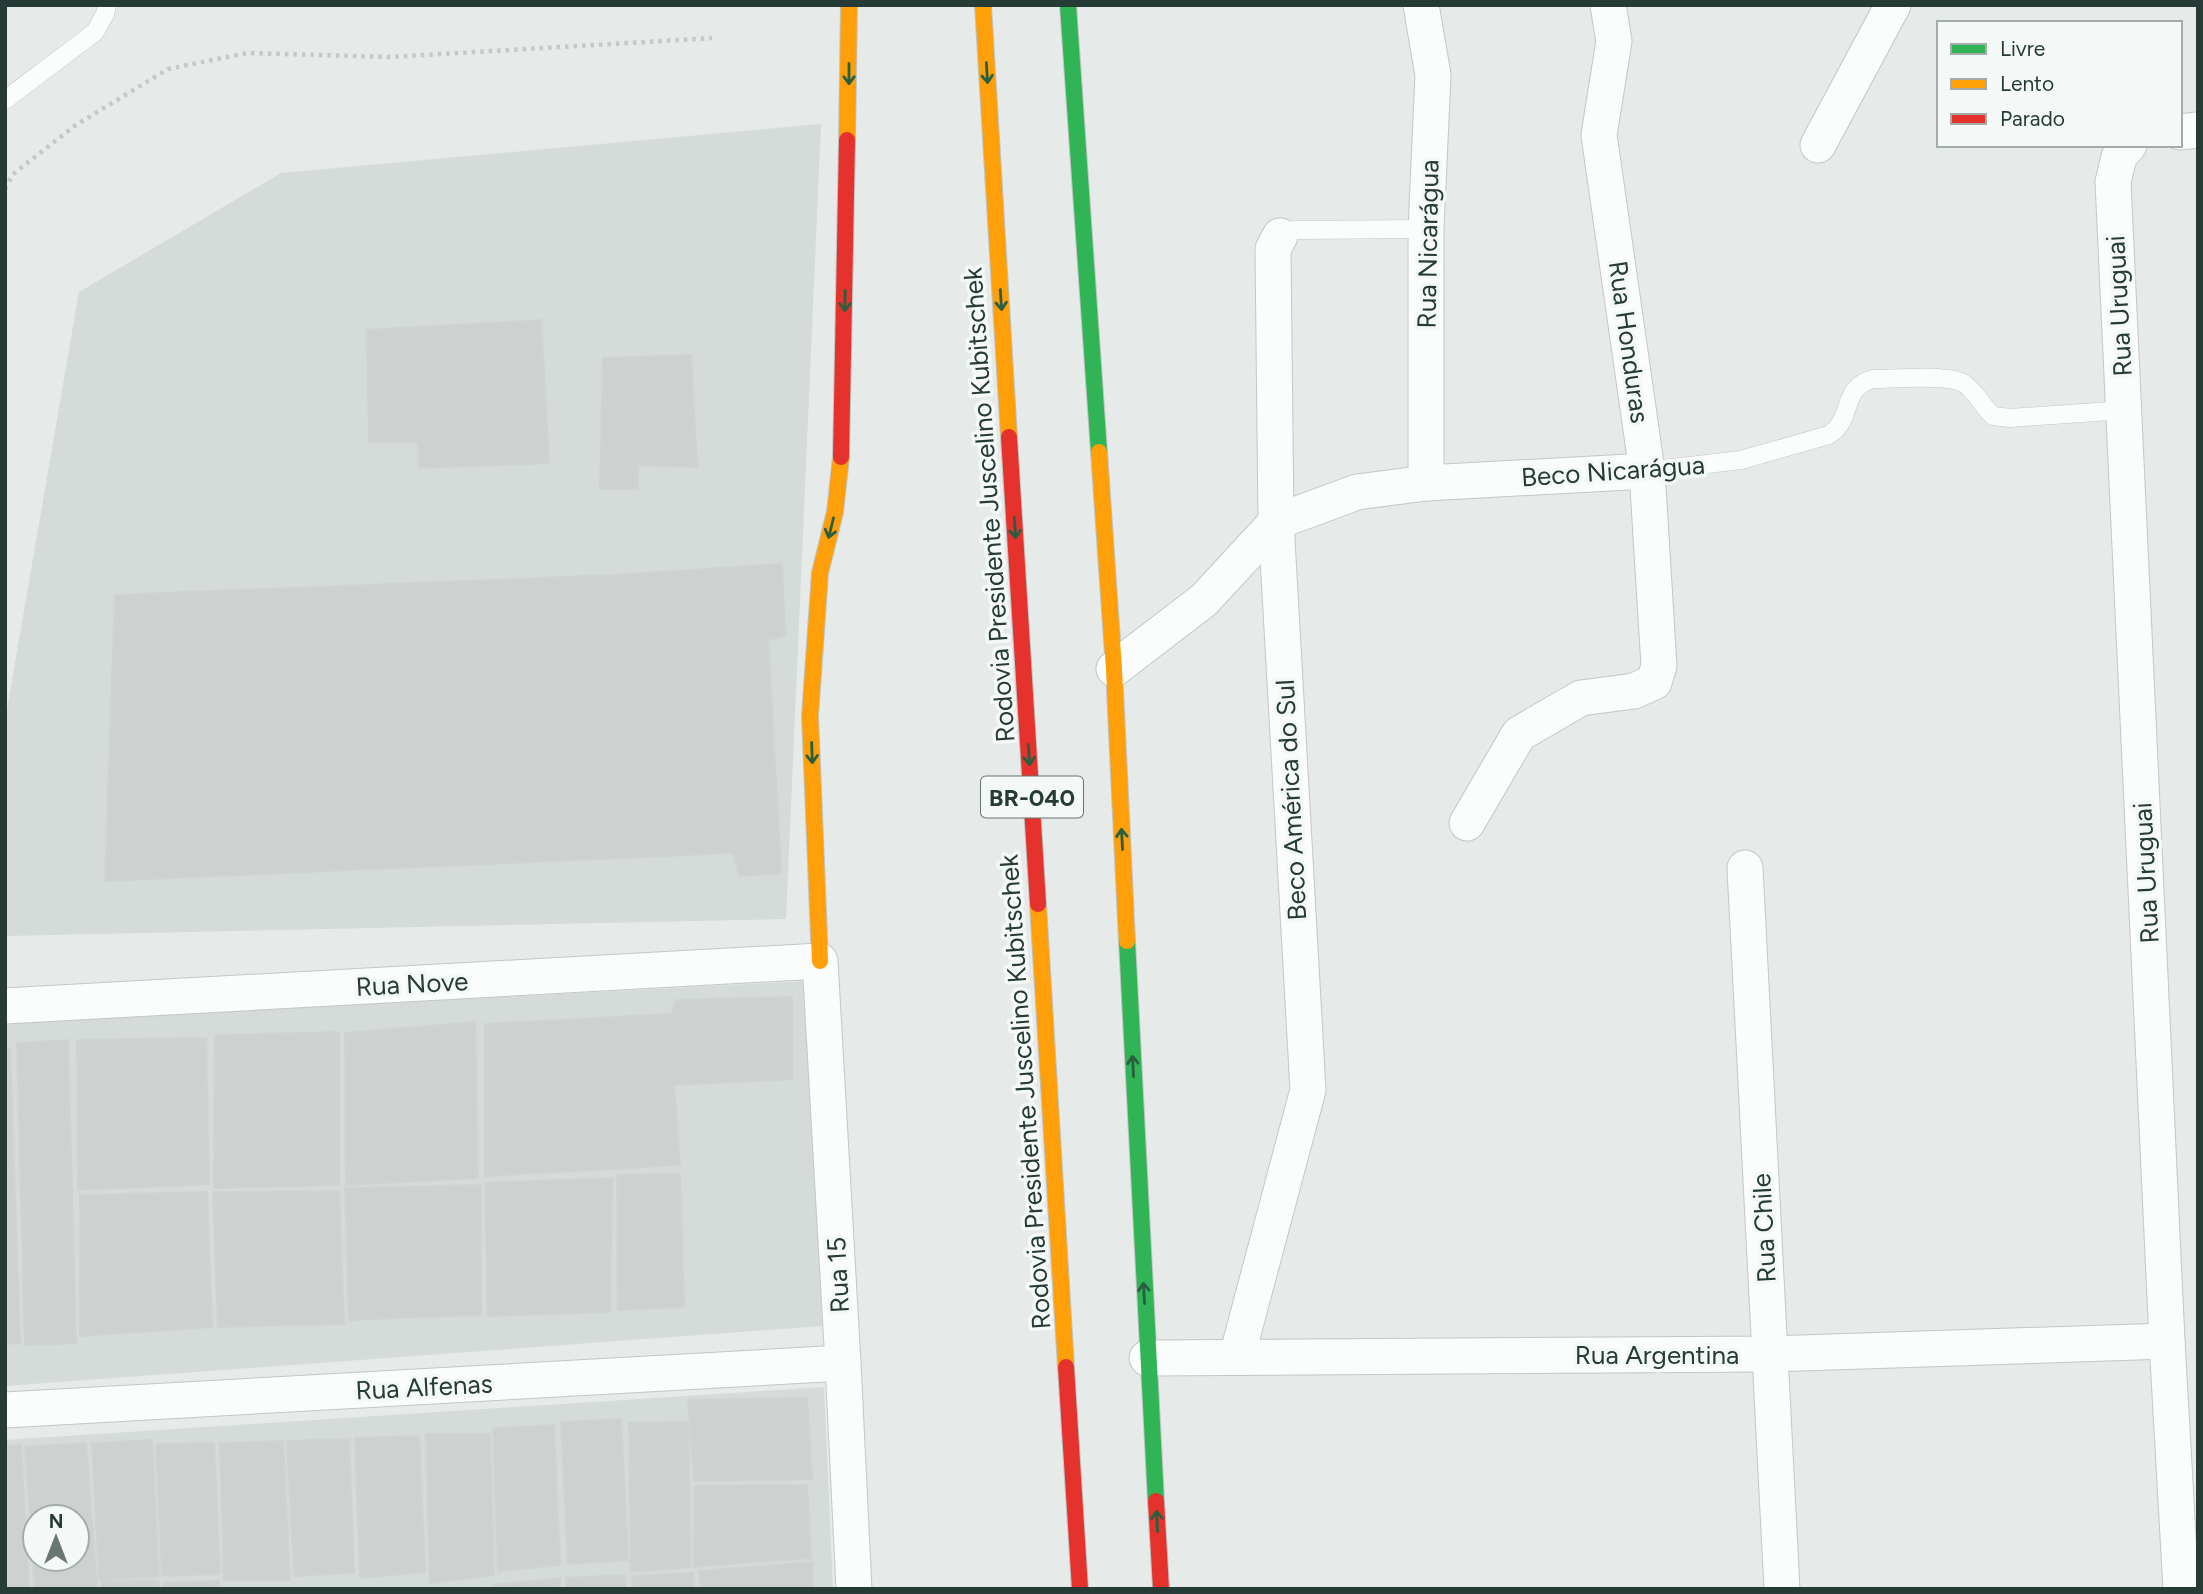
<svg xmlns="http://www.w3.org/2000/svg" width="2203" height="1594" font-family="Figtree,sans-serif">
  <rect width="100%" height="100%" fill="#e6eae8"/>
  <g fill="#d4dbd8" fill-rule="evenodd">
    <path d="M821 124 786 919 5 936V721L79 292 281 173Z"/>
    <path d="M809 981 822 1326 5 1386V1023Z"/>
    <path d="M824 1387 833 1589H5V1440ZM35 1517H77V1559H35Z"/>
  </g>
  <g fill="#cdd1d0" stroke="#cfd3d1" stroke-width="2" fill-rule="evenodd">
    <path d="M541 320 549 463 419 468 418 442H369L367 330Z"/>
    <path d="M691 355 697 467 638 465V489H600L603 358Z"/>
    <path d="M782 564 785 636 768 640 781 873 739 876 733 853 105 881 115 595 614 575Z"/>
    <path d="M792 997V1079L674 1085 680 1165 485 1176V1024L672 1014 676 1000Z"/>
    <path d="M475 1022 478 1178 346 1185 345 1033Z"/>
    <path d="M339 1032V1185L214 1188 215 1035Z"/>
    <path d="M206 1038 209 1184 78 1190 77 1040Z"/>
    <path d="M68 1040 76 1343 25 1345 17 1043Z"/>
    <path d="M5 1048H10L20 1343 5 1344Z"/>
    <path d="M680 1174 684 1307 618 1310 617 1175Z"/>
    <path d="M612 1178 610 1312 488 1316 485 1183Z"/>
    <path d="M481 1185V1315L349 1320 345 1188Z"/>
    <path d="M339 1191 344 1324 218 1327 213 1192Z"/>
    <path d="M207 1192 212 1327 80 1336V1195Z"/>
    <path d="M807 1398 812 1479 694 1481 688 1400Z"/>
    <path d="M621 1419 628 1560 568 1564 561 1422Z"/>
    <path d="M688 1422 691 1567 631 1572 629 1423Z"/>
    <path d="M554 1425 560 1565 498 1571 493 1428Z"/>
    <path d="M426 1434H490L494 1575 430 1583Z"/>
    <path d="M419 1436 425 1572 360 1578 355 1438Z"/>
    <path d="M349 1439 354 1573 294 1576 287 1441Z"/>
    <path d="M152 1440 159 1577 99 1579 92 1443Z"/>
    <path d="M283 1441 290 1580H224L220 1443Z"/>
    <path d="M86 1443 97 1589H35L25 1447ZM35 1517H77V1559H35Z"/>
    <path d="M214 1443 220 1574 162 1576 156 1444Z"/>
    <path d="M21 1445 29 1589H5V1446Z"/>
    <path d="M807 1485 811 1558 694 1567 695 1486Z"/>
    <path d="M812 1562 813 1589H700L699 1571Z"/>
    <path d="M693 1573 694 1589H633L632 1576Z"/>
    <path d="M625 1575 626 1589H566V1578Z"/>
    <path d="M560 1578V1589H494V1585Z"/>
    <path d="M101 1581H158L159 1589H101Z"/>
    <path d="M219 1581 220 1589H163V1583Z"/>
  </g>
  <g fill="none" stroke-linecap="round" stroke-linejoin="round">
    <g stroke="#c3c7c5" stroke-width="19">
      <g id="lane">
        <path d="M5 100 95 32 105 14 107 5"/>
        <path d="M1280 236 1294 230 1426 229"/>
        <path d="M1647 471 1741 460 1829 435C1854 419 1840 388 1873 379 1893 379 1947 374 1963 383 1975 390 1982 406 1993 416L2010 418 2125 410"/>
      </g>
    </g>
    <g stroke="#c3c7c5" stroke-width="37">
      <g id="street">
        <path d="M1421 5 1433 75 1426 229V483"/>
        <path d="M2180 132 2198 130"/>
        <path d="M1818 145 1893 5"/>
        <path d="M2129 145 2119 157 2113 182 2167 1341 2181 1589"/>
        <path d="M1114 669 1204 600 1276 522 1357 492 1426 483 1647 471"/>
        <path d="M1467 823 1519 734 1581 698 1634 691 1654 682 1659 666 1647 471 1599 135 1614 41 1608 5"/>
        <path d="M1745 868 1782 1589"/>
        <path d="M5 1006 820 961 843 1363 854 1589"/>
        <path d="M1237 1356 1308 1090 1276 522 1273 249 1280 236"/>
        <path d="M1147 1358 1771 1354 2167 1341"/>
        <path d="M5 1410 843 1363"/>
      </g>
    </g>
    <g stroke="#bec5c3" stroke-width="18">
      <g id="fast">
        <path d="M1068 5 1099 452"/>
        <path d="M1127 941 1156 1501"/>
      </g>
    </g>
    <g stroke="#bec5c3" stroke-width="18">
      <g id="slow">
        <path d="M983 5 1009 437"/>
        <path d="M847 140 849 5"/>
        <path d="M1099 452 1114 669 1127 941"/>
        <path d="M1038 904 1066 1367"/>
        <path d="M820 961 810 716 820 573 835 512 841 457"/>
      </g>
    </g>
    <g stroke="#bec5c3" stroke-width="18">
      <g id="jam">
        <path d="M1009 437 1038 904"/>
        <path d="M841 457 847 140"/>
        <path d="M1066 1367 1080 1589"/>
        <path d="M1156 1501 1161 1589"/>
      </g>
    </g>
    <path stroke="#c2c9c6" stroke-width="4.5" stroke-dasharray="3.5 5" stroke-linecap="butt" d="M5 189 13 174 76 125 168 69 247 53 391 57 712 38"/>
    <use href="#lane" stroke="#fbfcfc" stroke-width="18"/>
    <use href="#street" stroke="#fbfcfc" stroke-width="35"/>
    <use href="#fast" stroke="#30b455" stroke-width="16"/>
    <use href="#slow" stroke="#ff9f0a" stroke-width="16"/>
    <use href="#jam" stroke="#e5322d" stroke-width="16"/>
  </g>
  <defs><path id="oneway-shaft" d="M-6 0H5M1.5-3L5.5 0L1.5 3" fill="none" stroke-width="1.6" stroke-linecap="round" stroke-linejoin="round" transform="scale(1.75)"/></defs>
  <g stroke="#295f3f">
    <use href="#oneway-shaft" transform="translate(987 73) rotate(86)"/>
    <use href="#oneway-shaft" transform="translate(849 74) rotate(90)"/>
    <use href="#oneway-shaft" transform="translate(1001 300) rotate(86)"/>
    <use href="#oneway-shaft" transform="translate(845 301) rotate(91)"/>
    <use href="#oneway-shaft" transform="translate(831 528) rotate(104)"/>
    <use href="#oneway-shaft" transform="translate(1015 528) rotate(86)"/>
    <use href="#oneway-shaft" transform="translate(812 753) rotate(88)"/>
    <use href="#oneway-shaft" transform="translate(1029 755) rotate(86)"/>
    <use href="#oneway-shaft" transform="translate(1122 839) rotate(-93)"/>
    <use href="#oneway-shaft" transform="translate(1133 1066) rotate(-93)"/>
    <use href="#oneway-shaft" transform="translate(1144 1293) rotate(-93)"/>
    <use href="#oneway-shaft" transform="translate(1157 1521) rotate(-93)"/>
  </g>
  <g text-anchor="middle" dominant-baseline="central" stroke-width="7" stroke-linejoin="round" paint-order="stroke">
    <rect fill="#f4f9f7" stroke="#647470" stroke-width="2" x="981" y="776.5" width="102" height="41" rx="5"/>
    <g font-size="24" font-weight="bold" fill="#263b36">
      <text x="1032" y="797">BR-040</text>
    </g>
    <g font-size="26" fill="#263b36" stroke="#f4f9f7">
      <text transform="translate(1428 244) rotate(-89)">Rua Nicarágua</text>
      <text transform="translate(2119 306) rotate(-93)">Rua Uruguai</text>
      <text transform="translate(1629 342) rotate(82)">Rua Honduras</text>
      <text transform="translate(1613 471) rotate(-4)">Beco Nicarágua</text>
      <text transform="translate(989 505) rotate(-94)">Rodovia Presidente Juscelino Kubitschek</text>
      <text transform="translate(1291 800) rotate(-93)">Beco América do Sul</text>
      <text transform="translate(2146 873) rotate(-93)">Rua Uruguai</text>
      <text transform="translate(412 984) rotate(-3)">Rua Nove</text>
      <text transform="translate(1025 1092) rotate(-94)">Rodovia Presidente Juscelino Kubitschek</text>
      <text transform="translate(1764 1228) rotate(-93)">Rua Chile</text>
      <text transform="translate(838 1275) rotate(-93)">Rua 15</text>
      <text x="1657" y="1355">Rua Argentina</text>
      <text transform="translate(424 1387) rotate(-3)">Rua Alfenas</text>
    </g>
  </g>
  <rect width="2203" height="1594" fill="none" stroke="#263b36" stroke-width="14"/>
  <rect x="1937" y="21" width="245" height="126" fill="#f4f9f7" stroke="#a2adaa" stroke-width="2"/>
  <rect x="1951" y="44" width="35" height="10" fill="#30b455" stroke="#a2adaa" stroke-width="2"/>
  <text x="2000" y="56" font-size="21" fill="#263b36">Livre</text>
  <rect x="1951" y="79" width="35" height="10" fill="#ff9f0a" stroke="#a2adaa" stroke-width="2"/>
  <text x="2000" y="91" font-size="21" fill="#263b36">Lento</text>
  <rect x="1951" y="114" width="35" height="10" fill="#e5322d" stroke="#a2adaa" stroke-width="2"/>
  <text x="2000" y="126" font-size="21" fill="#263b36">Parado</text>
  <g transform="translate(56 1538)"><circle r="33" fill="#f4f9f7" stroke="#a2adaa" stroke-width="2"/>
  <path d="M0-5L12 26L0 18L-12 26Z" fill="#697874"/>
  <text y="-10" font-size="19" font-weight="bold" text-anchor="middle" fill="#263b36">N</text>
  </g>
</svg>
